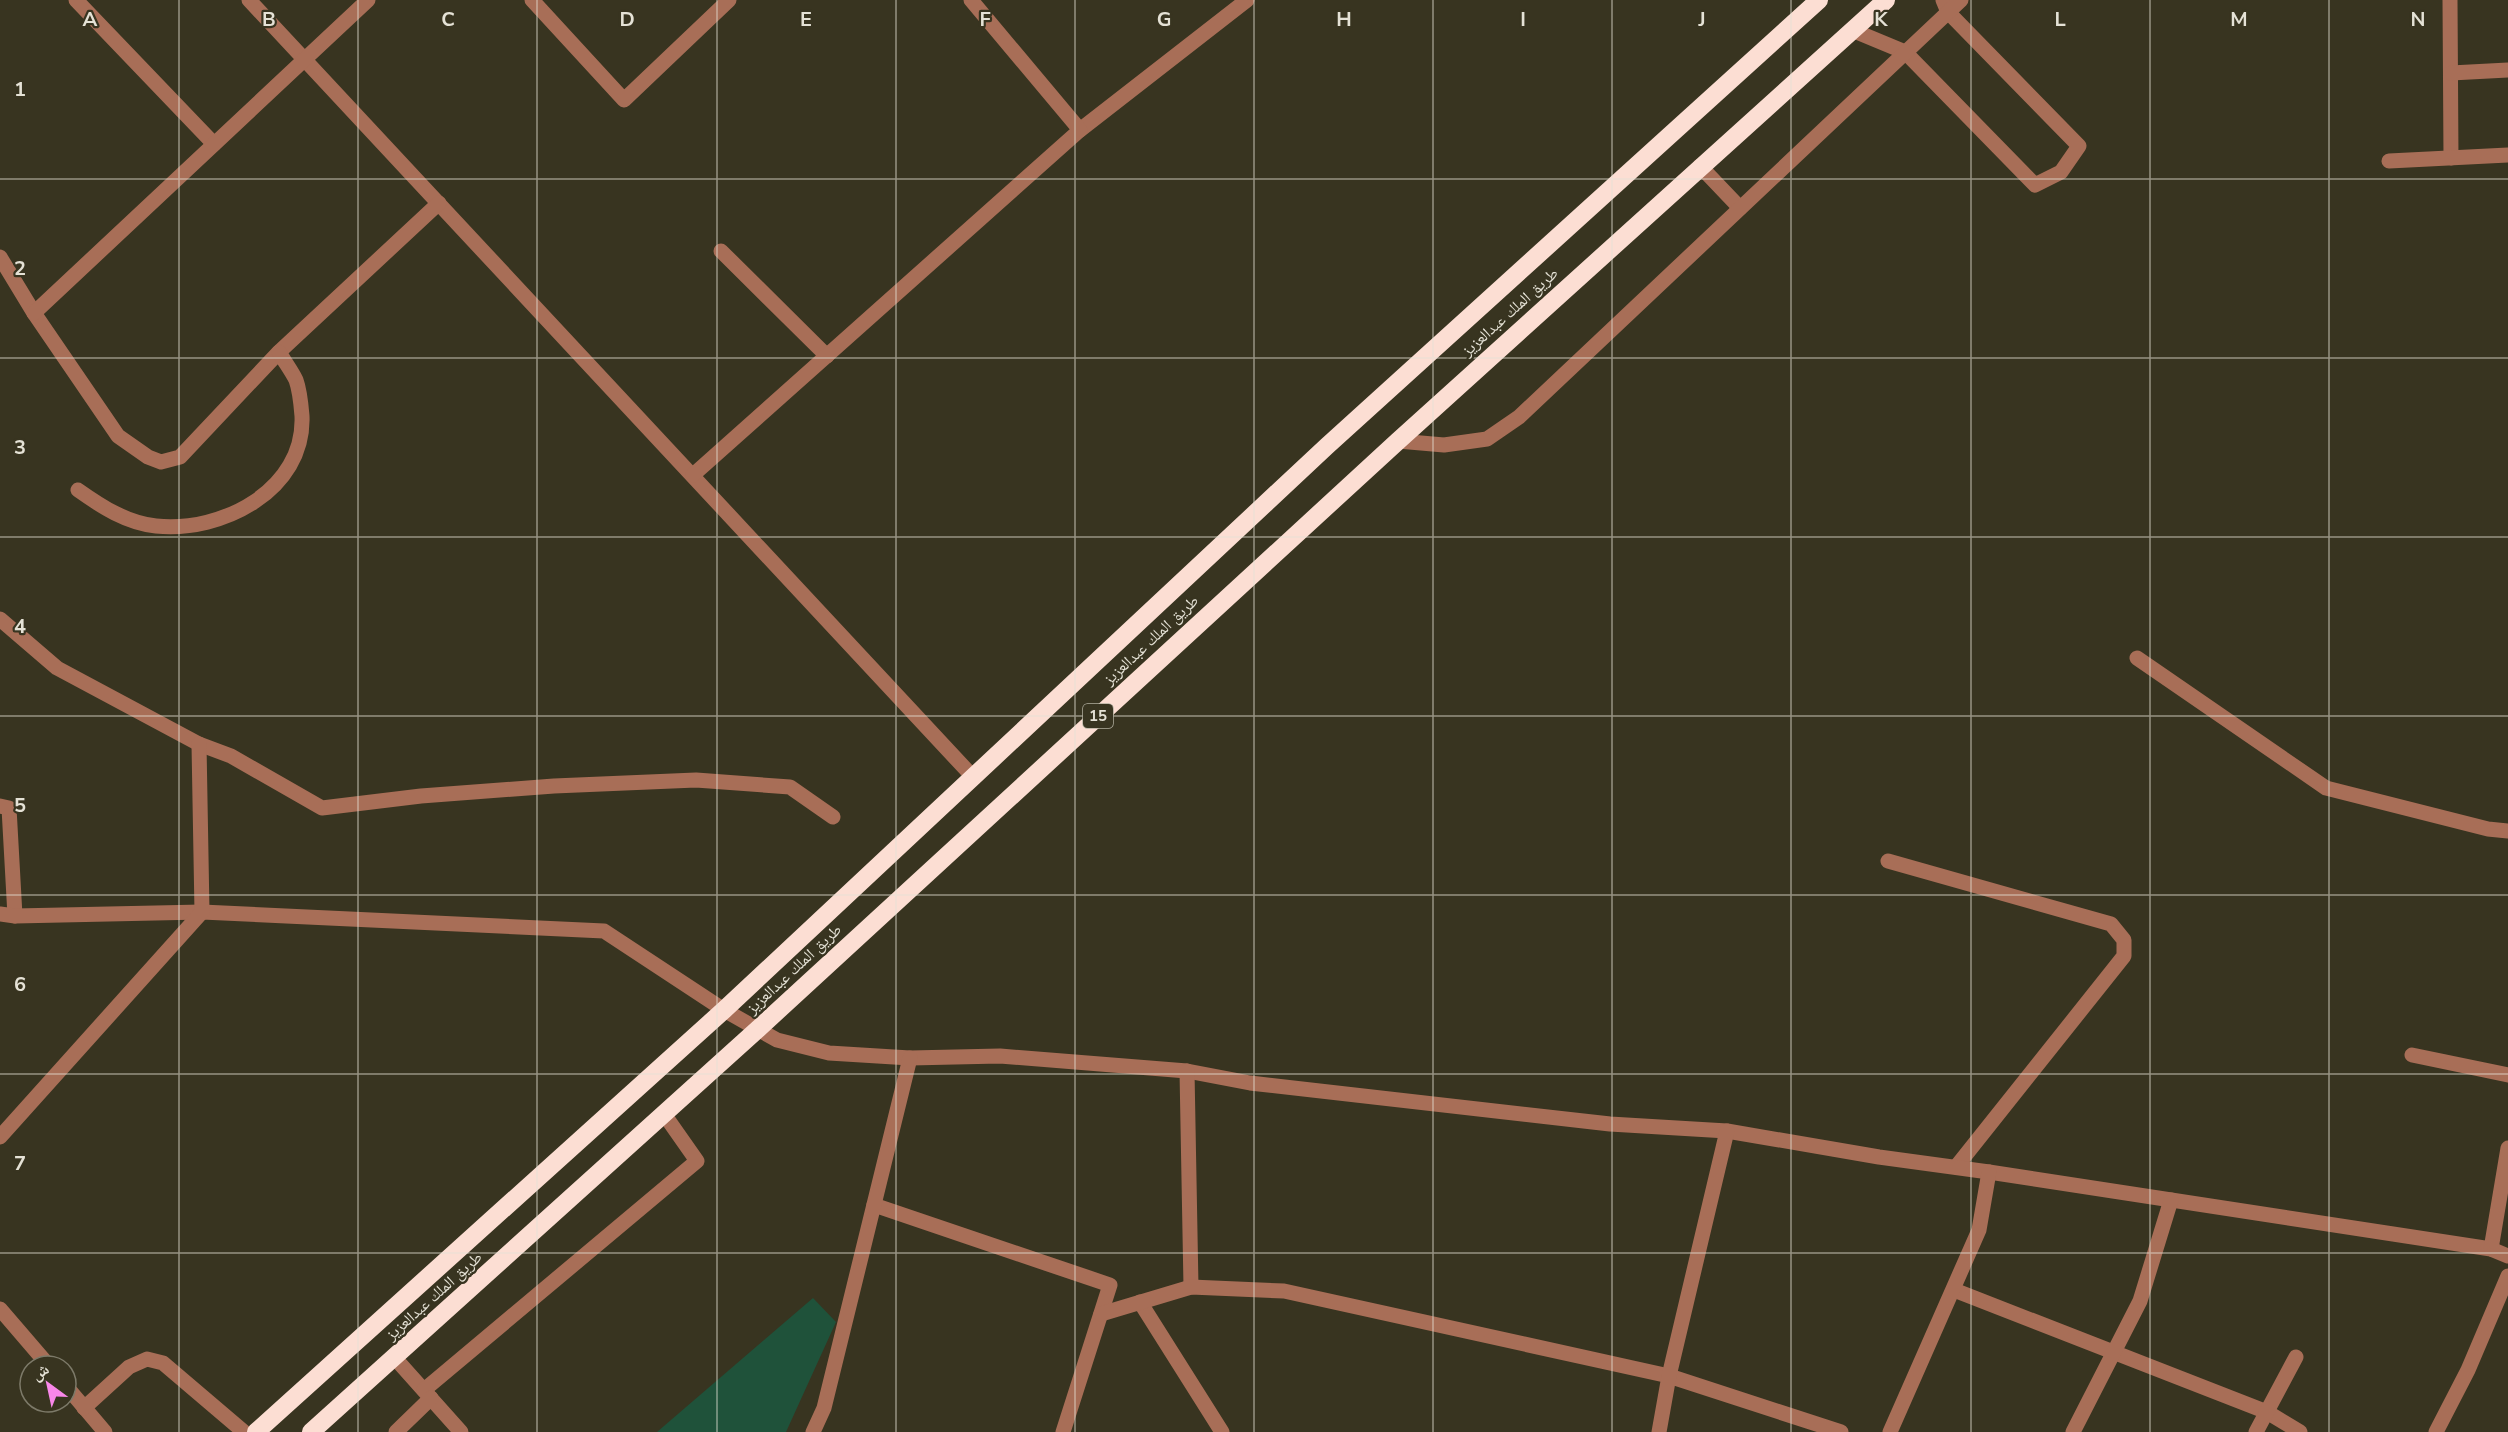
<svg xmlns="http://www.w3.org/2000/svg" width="2508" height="1432" font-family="'Nunito Sans','Noto Naskh Arabic',sans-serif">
  <rect width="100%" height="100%" fill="#383420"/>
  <path fill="#1f523a" d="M813 1298 836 1322 786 1432H657Z"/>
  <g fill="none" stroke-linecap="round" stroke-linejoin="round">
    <g stroke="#a86e57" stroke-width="15">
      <path d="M76 0 214 144"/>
      <path d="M249 0 974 778"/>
      <path d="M532 0 624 100 729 0"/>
      <path d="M2450 0 2451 158"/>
      <path d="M1852 30 1905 52 2035 185 2061 172 2079 146 1948 12 1943 0"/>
      <path d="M2451 73 2508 70"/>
      <path d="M1080 130 1247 0"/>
      <path d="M2389 161 2508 155"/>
      <path d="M1700 166 1740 208"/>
      <path d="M721 251 827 356"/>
      <path d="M0 257 34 313 118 436 148 457 161 462 180 457 279 352 439 203"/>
      <path d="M34 313 368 0"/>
      <path d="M1398 441 1444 445 1487 439 1519 417 1961 0"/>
      <path d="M693 475 1080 130 971 0"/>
      <path d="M78 490C102 507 127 523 156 526 222 533 305 490 302 416 301 404 300 391 296 380 291 370 284 361 279 352"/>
      <path d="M0 619 57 668 199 744 231 756 322 808 421 796 554 786 696 780 790 787 833 817"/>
      <path d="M2137 658 2326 788 2488 829 2508 831"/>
      <path d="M0 806 9 808 15 916"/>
      <path d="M1888 861 2111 924 2124 940V956L1956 1167"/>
      <path d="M0 914 15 916 202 912 604 931 724 1010 777 1040 829 1053 910 1058 1000 1056 1187 1071 1250 1083 1610 1124 1727 1131 1879 1157 1989 1172 2491 1249 2508 1256"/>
      <path d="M2412 1055 2508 1075"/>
      <path d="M1187 1071 1191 1287"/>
      <path d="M0 1137 202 912 199 744"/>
      <path d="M874 1205 1110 1285 1063 1432"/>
      <path d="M2491 1249 2508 1148"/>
      <path d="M1954 1290 2267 1412 2300 1432"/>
      <path d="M1140 1302 1222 1432"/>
      <path d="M0 1309 49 1366"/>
      <path d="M1101 1314 1191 1287 1284 1291 1669 1376 1841 1432"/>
      <path d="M394 1357 461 1432"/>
      <path d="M66 1386 105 1432"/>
      <path d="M424 1390 697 1161 664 1114"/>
      <path d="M84 1408 129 1367 147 1359 163 1363 244 1432"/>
      <path d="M396 1432 431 1398"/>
      <path d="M813 1432 824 1408 910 1058"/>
      <path d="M1659 1432 1669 1376 1727 1131"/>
      <path d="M1890 1432 1979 1230 1989 1172"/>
      <path d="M2073 1432 2140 1301 2171 1200"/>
      <path d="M2256 1432 2296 1357"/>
      <path d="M2436 1432 2468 1370 2508 1276"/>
    </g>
    <g stroke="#fcded3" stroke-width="18">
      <path d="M256 1432 724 1010 1327 446 1819 0"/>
      <path d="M311 1432 758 1029 1398 441 1886 0"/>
    </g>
  </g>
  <path fill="none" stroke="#e5e2d6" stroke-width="1.5" stroke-opacity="0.55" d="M179 0V1432M358 0V1432M537 0V1432M717 0V1432M896 0V1432M1075 0V1432M1254 0V1432M1433 0V1432M1612 0V1432M1791 0V1432M1971 0V1432M2150 0V1432M2329 0V1432M0 179H2508M0 358H2508M0 537H2508M0 716H2508M0 895H2508M0 1074H2508M0 1253H2508"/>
  <g text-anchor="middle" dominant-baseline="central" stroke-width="4.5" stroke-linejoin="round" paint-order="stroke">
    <rect fill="#383420" stroke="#b1ae9f" stroke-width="1.5" x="1083" y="704" width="30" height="24" rx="4.5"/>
    <g font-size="15" font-weight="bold" fill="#e5e2d6">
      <text x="1098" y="716">15</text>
    </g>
    <g font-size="16" fill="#e5e2d6" stroke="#383420">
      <text transform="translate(1510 312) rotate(-42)">طريق الملك عبدالعزيز</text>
      <text transform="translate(1151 640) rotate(-43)">طريق الملك عبدالعزيز</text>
      <text transform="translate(794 969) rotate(-43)">طريق الملك عبدالعزيز</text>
      <text transform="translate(434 1296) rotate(-42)">طريق الملك عبدالعزيز</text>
    </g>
  </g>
  <g font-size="20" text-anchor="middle" font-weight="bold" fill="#e5e2d6" stroke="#383420" stroke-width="4.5" stroke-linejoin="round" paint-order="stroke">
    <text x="90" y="26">A</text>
    <text x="269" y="26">B</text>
    <text x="448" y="26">C</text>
    <text x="627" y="26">D</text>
    <text x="806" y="26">E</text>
    <text x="985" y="26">F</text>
    <text x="1164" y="26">G</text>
    <text x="1344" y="26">H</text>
    <text x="1523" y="26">I</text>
    <text x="1702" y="26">J</text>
    <text x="1881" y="26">K</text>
    <text x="2060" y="26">L</text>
    <text x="2239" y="26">M</text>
    <text x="2418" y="26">N</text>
    <text x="20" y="96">1</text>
    <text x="20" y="275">2</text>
    <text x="20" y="454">3</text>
    <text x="20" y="633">4</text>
    <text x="20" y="812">5</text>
    <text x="20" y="991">6</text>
    <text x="20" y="1170">7</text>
  </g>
  <g transform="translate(48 1384) rotate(327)"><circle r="28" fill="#383420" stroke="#7d7a69" stroke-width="1.5"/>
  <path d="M0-4.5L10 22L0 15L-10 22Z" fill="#f987e9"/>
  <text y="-9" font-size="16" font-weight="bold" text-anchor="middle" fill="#e5e2d6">ش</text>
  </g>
</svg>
